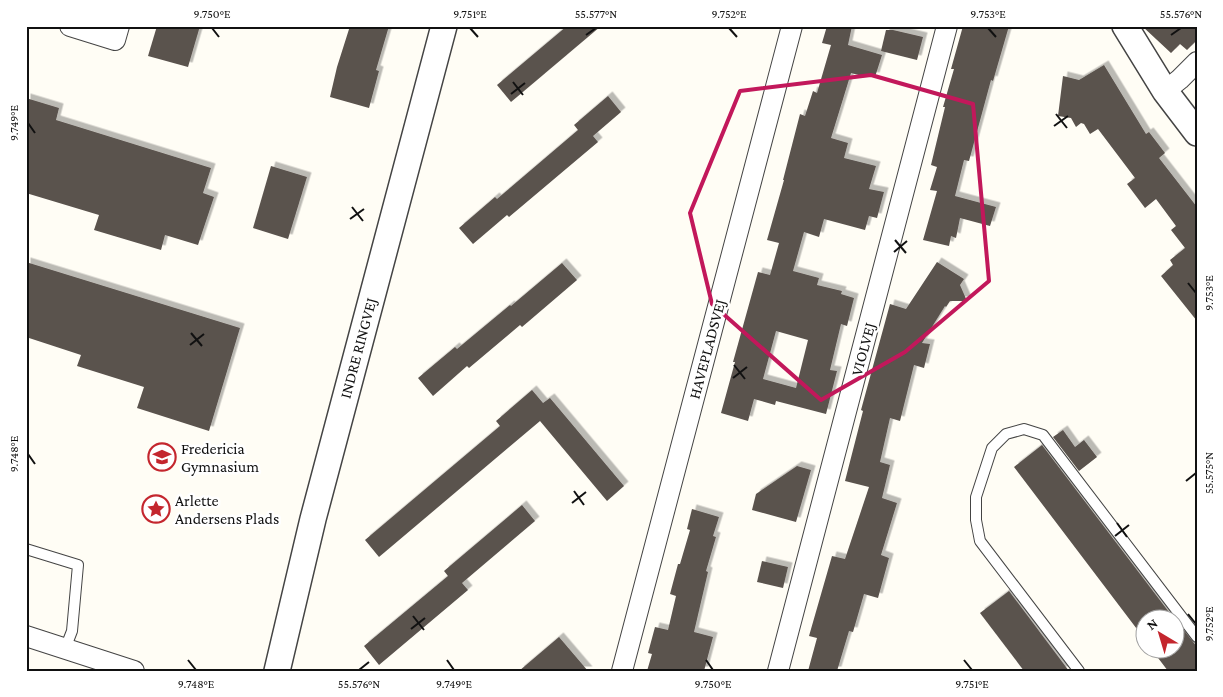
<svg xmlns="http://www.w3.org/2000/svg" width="1223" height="697" font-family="'Crimson Pro',serif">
  <defs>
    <filter id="shadow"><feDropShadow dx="4.5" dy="-4.5" stdDeviation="0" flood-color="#0004"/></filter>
  </defs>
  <rect width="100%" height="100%" fill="#fffdf5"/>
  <g fill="#5a524d" fill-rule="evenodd" filter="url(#shadow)">
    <path d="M157 26H200L188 67 148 56Z"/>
    <path d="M350 26H389L376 70 379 71 369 108 330 97 337 67Z"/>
    <path d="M567 26H601L511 102 497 85Z"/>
    <path d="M827 26H852L848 45 882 55 875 77 866 75V77L851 73 831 138 848 143 844 158 876 166 869 189 884 192 877 218 869 216 865 230 824 219 819 237 804 232 793 271 819 278 817 285 842 291 841 294 854 298 847 326 841 324 830 370 837 371 826 414 776 401 775 405 754 399 748 421 721 413 735 362H733L758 272 770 275 779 243 767 240 784 180H783L800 114 805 116 813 91 817 93 831 45 822 43ZM776 331 808 340 796 388 763 379Z"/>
    <path d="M963 26H1009L993 81 991 80 969 161 964 160 955 196 996 207 990 226 960 218 956 238 951 236 949 246 923 240 937 191 930 190 937 167 931 165 945 107H943L954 69H951Z"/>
    <path d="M1142 26H1197V40L1187 50 1180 44 1171 53Z"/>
    <path d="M886 30H893L923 37 917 60 881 51Z"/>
    <path d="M1104 65 1146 134 1149 132 1165 153 1159 158 1197 207V321L1161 276 1173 265 1170 260 1185 248 1171 230 1176 226 1156 199 1145 208 1127 184 1135 178 1098 129 1090 134 1084 124 1081 123 1076 127 1071 118 1058 116 1063 76 1079 80Z"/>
    <path d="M608 96 621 112 593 136 598 142 509 217 507 215 473 244 459 228 495 197 497 199 578 130 574 125Z"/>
    <path d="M26 98 59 108 56 120 211 168 203 193 214 197 198 245 165 235 161 250 94 230 99 215 26 193Z"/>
    <path d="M271 166 307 177 288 239 253 228Z"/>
    <path d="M26 262 240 328 209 431 137 408 144 387 77 366 81 355 26 337Z"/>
    <path d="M937 262 964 279 960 285 967 301H950L946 307 945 306 922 343 930 344 924 368 914 365 900 421 890 418 880 462 890 465 882 498 897 503 881 555 889 558 878 598 864 594 853 632 849 631 837 671H808L817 638 809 636 832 556 845 559 869 487 845 481 863 411 861 410 890 304 906 309Z"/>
    <path d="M562 263 577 280 522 327 520 325 469 368 467 366 433 396 418 378 455 347 457 349 510 305 511 306Z"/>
    <path d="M532 390 543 403 550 398 624 486 607 501 540 421 379 557 365 540 500 426 496 421Z"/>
    <path d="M1063 430 1075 447 1084 440 1097 457 1079 471 1053 437Z"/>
    <path d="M1042 445 1175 620H1146V641L1014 467Z"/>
    <path d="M797 466 811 470 796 522 752 510 756 494Z"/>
    <path d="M522 505 535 521 462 583 468 590 379 665 364 646 448 576 444 571Z"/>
    <path d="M692 509 719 517 713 536 716 537 706 571 708 572 694 632 713 637 704 671H647L652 654 648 653 655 627 668 630 676 596 670 594 678 564H680L690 530 687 529Z"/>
    <path d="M762 561 788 567 783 588 757 582Z"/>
    <path d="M1009 591 1069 671H1024L980 613Z"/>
    <path d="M1176 620 1197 647V671H1168L1152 650H1176Z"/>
    <path d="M559 637 588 671H519Z"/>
  </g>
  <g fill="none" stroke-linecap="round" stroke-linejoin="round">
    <g stroke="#444" stroke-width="12">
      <g id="service">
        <path d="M26 549 78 565 72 631 65 649"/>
        <path d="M1079 671 980 541 976 520V497L992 448 1006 434 1024 429 1043 435 1197 637"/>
      </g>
    </g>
    <g stroke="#444" stroke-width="22">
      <g id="minor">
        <path d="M70 26 115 40 119 26"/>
        <path d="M1165 91 1180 79 1197 62"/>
        <path d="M26 636 134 671"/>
        <path d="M622 671 792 26"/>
        <path d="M778 671 947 26"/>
      </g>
    </g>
    <g stroke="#444" stroke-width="28">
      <g id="tertiary">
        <path d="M1125 26 1165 91 1197 133"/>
        <path d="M277 671 313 519 444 26"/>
      </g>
    </g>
    <use href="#service" stroke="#fff" stroke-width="10"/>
    <use href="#minor" stroke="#fff" stroke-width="20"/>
    <use href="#tertiary" stroke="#fff" stroke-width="25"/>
  </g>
  <path fill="none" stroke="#c2185b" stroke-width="4" stroke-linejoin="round" d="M871 75 973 104 989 281 905 352 821 400 712 304 690 213 740 91Z"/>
  <path fill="none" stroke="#111" stroke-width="2" d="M212 28 219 37M470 28 478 37M729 28 737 37M988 28 996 37M586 35 596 28M1171 35 1181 28M513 82 523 95M511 94 525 83M1056 114 1067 128M28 123 35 133M1054 126 1068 116M352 207 363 221M350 219 364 209M895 240 906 253M894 252 907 241M1188 283 1196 293M191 333 202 346M190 345 204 334M734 365 745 379M733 378 747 367M28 454 35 464M1186 481 1196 473M574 491 584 505M572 503 586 492M1117 523 1127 537M1115 536 1129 525M1188 614 1196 624M413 616 424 630M411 629 425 618M188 660 196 670M447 660 454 670M706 660 713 670M964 660 972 670M359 670 369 662"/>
  <defs>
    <g id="school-ring" transform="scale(1.4375)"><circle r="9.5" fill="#fff" stroke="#c4262e" stroke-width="1.5"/><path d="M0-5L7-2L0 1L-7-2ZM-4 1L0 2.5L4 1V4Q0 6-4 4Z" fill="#c4262e"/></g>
    <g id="sight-ring" transform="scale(1.4375)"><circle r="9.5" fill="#fff" stroke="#c4262e" stroke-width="1.5"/><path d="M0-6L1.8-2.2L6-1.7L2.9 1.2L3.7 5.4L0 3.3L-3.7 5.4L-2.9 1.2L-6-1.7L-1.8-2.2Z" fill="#c4262e"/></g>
  </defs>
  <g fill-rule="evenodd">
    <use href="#school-ring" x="162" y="457"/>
    <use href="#sight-ring" x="156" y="509"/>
  </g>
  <g text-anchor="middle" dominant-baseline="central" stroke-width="5" stroke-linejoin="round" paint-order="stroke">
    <g font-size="16" fill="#111" stroke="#fff">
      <text transform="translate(358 348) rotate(-75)">INDRE RINGVEJ</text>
      <text transform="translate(707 349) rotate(-75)">HAVEPLADSVEJ</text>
      <text transform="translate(863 349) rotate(-75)">VIOLVEJ</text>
    </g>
    <g font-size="16" fill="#111" stroke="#fff" text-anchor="start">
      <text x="181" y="448">Fredericia<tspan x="181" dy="18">Gymnasium</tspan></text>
      <text x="175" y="500">Arlette<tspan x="175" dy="18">Andersens Plads</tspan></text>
    </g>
  </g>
  <rect width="1223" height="697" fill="none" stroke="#ffffff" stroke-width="55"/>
  <g transform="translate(1160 634) rotate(322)"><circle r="24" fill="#ffffff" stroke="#a0a0a0"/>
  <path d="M0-4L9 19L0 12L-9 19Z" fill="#c4262e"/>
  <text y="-8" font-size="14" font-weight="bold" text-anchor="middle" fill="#111111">N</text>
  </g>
  <rect x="28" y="28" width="1168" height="642" fill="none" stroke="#111" stroke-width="2"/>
  <g font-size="12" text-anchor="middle" fill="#111">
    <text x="212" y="18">9.750°E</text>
    <text x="470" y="18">9.751°E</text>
    <text x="596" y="18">55.577°N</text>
    <text x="729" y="18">9.752°E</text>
    <text x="988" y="18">9.753°E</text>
    <text x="1181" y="18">55.576°N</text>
    <text transform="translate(14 123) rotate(-90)" y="4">9.749°E</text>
    <text transform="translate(1209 293) rotate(-90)" y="4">9.753°E</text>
    <text transform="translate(14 454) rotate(-90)" y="4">9.748°E</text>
    <text transform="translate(1209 473) rotate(-90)" y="4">55.575°N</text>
    <text transform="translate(1209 624) rotate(-90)" y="4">9.752°E</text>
    <text x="196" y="688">9.748°E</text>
    <text x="359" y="688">55.576°N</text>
    <text x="454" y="688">9.749°E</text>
    <text x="713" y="688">9.750°E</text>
    <text x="972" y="688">9.751°E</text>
  </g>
</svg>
